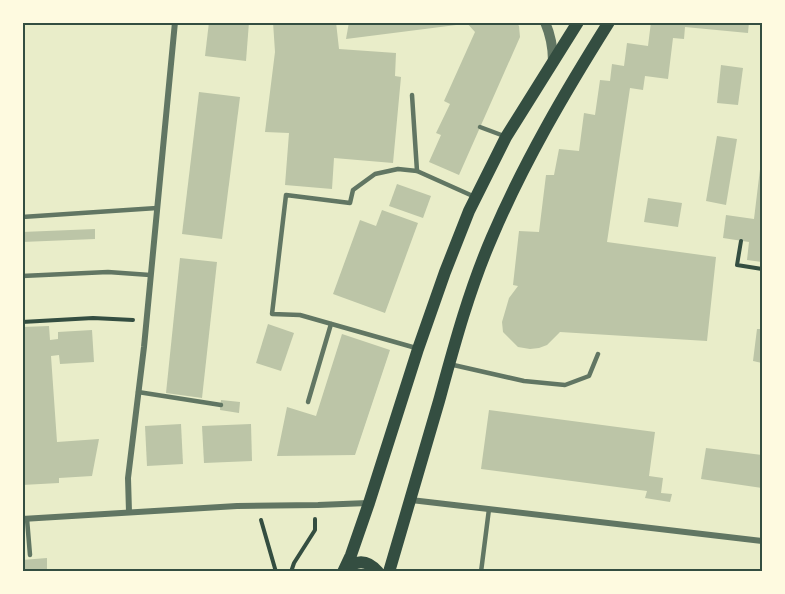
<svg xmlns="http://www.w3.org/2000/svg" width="785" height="594" font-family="Commissioner,sans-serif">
  <rect width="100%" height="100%" fill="#e9edc9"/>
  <g fill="#bcc5a7">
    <path d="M209 22H249L246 61 205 56Z"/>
    <path d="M273 22H336L339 49 396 53 395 76 401 77 393 163 334 158 332 189 285 185 289 133 265 132 275 52Z"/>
    <path d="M349 22H464V24L346 39Z"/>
    <path d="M466 22H516L519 26 520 37 459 175 429 162 441 135 436 133 450 104 444 101 475 32Z"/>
    <path d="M651 22H749L748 33 685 27 684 39 673 38 668 79 645 76 643 90 630 88 607 242 716 257 707 341 560 332 547 345 539 348 530 349 518 347 503 332 502 322 509 298 518 286 513 285 519 231 539 232 546 175H554L559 149 579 151 584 113 595 115 600 80 610 81 612 64 624 66 627 43 648 46Z"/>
    <path d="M721 65 743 68 738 105 717 103Z"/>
    <path d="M199 92 240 97 222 239 182 234Z"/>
    <path d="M717 136 737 139 726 205 706 201Z"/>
    <path d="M761 161 762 162V262L747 260 749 242 723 238 726 215 754 219Z"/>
    <path d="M397 184 431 196 423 218 389 206Z"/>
    <path d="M648 198 682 203 678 227 644 222Z"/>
    <path d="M382 210 418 223 385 313 333 294 360 220 376 226Z"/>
    <path d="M95 229V239L22 242V232Z"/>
    <path d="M180 258 217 262 202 398 166 393Z"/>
    <path d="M268 324 294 333 281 371 256 363Z"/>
    <path d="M49 326 50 340 58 339V332L92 330 94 362 60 364 59 355 51 356 57 442 99 439 92 476 59 478V483L22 485V327Z"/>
    <path d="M757 329H762V363L753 361Z"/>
    <path d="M342 334 390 350 355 455 277 456 287 407 316 416Z"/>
    <path d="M221 400 240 402 239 413 220 410Z"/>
    <path d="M489 410 655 432 649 476 663 478 661 493 672 494 670 502 645 498 647 491 481 469Z"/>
    <path d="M181 424 183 464 147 466 145 426Z"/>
    <path d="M251 424 252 461 204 463 202 426Z"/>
    <path d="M706 448 762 455V488L701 479Z"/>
    <path d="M47 558V572H22V560Z"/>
  </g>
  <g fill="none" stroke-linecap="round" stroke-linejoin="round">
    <g stroke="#344e41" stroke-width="4">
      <path d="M741 241 737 265 762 269"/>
      <path d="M22 322 93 318 133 320"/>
      <path d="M261 520 276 572"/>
      <path d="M291 572 294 563 315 530V519"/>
    </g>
    <g stroke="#617663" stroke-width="4.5">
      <path d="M412 95 417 171"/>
      <path d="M480 127 504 136"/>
      <path d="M22 217 157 208"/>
      <path d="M22 276 108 272 150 275"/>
      <path d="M416 348 300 315 272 314 286 195 350 203 353 190 375 174 398 169 417 171 475 197"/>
      <path d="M449 364 524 381 565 385 589 376 598 354"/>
      <path d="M138 392 221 405"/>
      <path d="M308 402 331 324"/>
      <path d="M27 519 30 555"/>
      <path d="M481 572 489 509"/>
    </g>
    <g stroke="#617663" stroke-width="6">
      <path d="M411 500 762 541"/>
      <path d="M129 512 128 478 144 347 175 22"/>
      <path d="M22 519 237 506 318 505 368 503"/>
    </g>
    <path stroke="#617663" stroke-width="10" d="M545 22C551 36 553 47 553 61"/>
    <g stroke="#344e41" stroke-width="12">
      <path d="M343 572 351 555 369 503 418 349 445 272 469 211 506 137 578 22"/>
      <path d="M344 572C355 559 367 559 378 572"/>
      <path d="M389 572C406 515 422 458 439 401 454 346 469 290 492 237 524 162 565 92 609 22"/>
    </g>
  </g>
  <rect width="785" height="594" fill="none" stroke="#fefae0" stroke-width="48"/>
  <rect x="24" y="24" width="737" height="546" fill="none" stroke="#344e41" stroke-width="2"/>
</svg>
